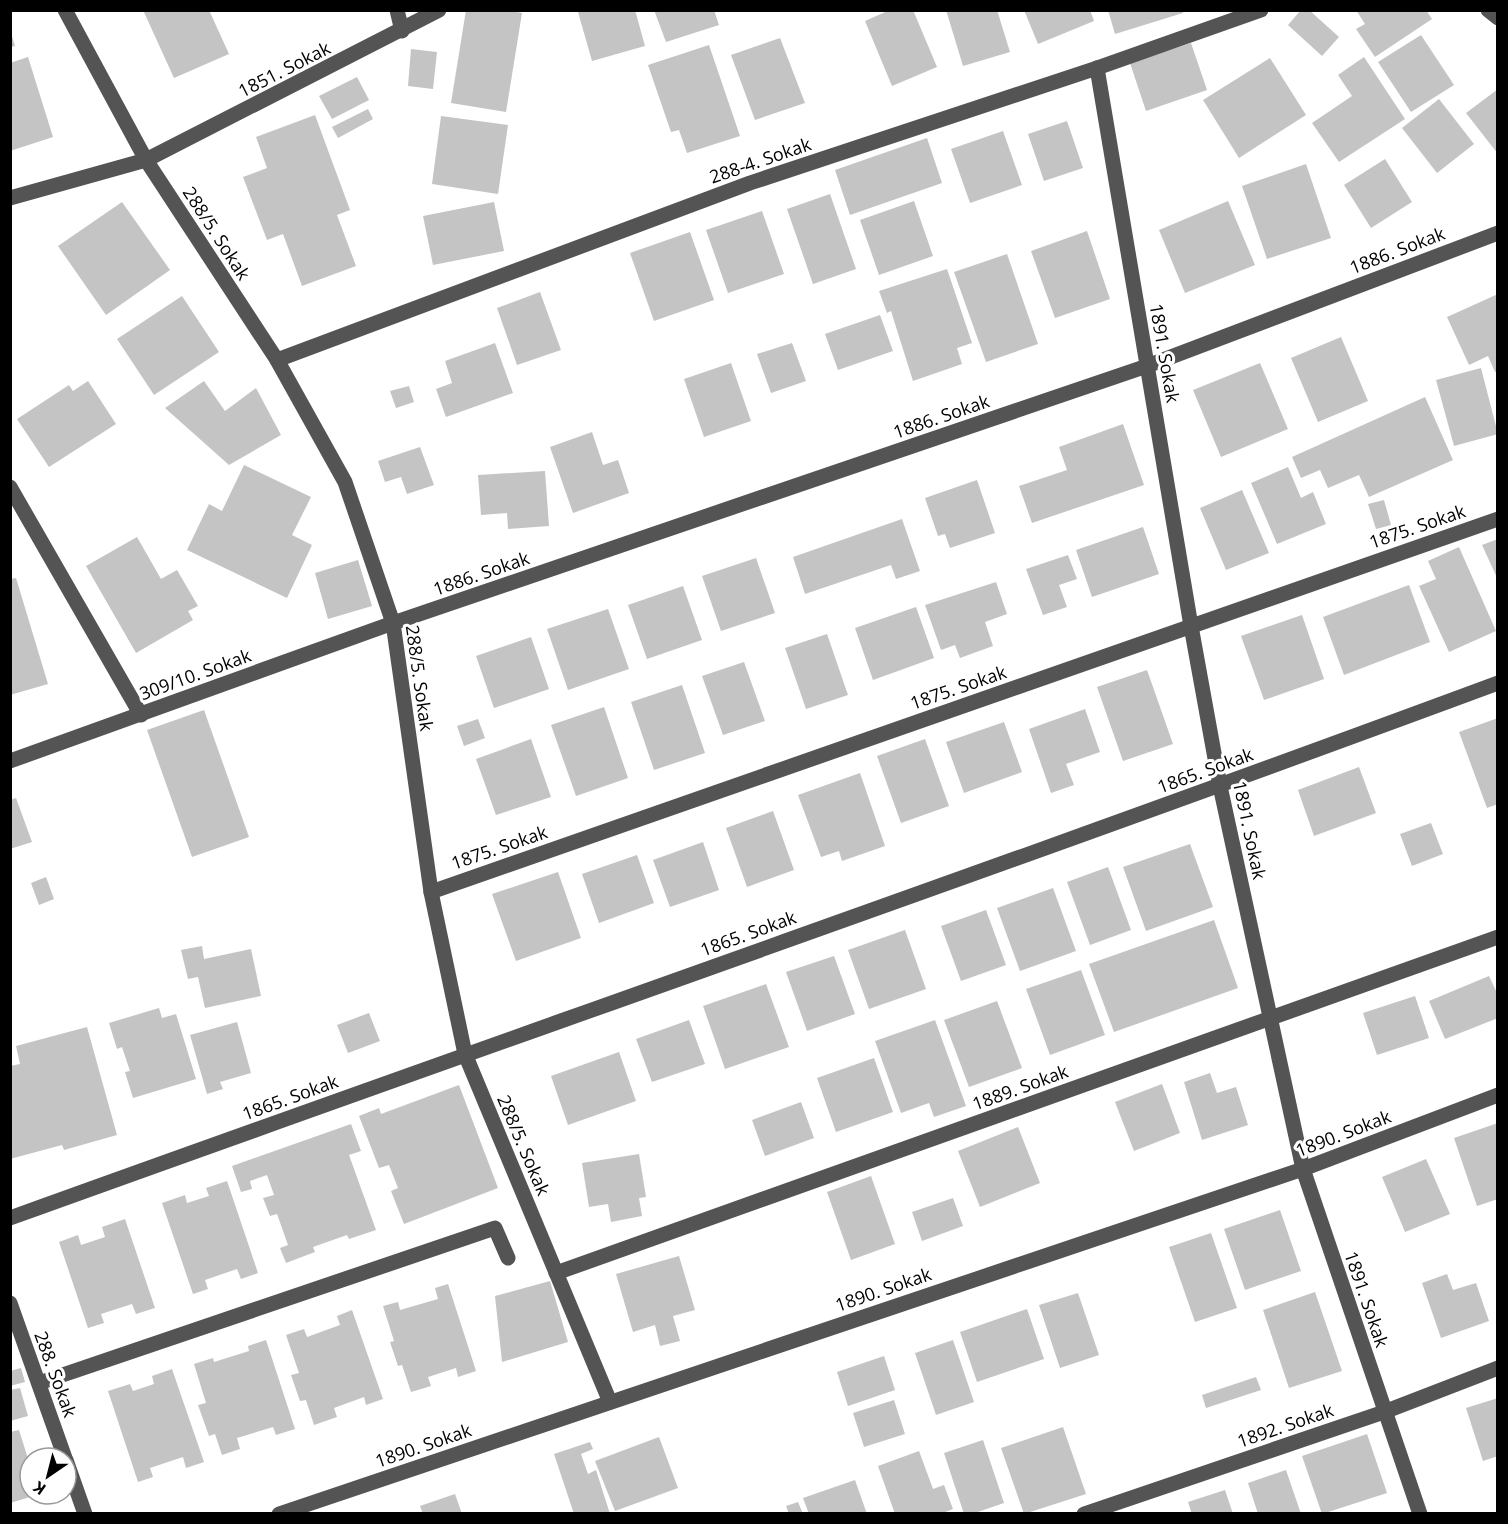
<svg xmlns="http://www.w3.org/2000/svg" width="1508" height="1524" font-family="'Open Sans',sans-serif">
  <rect width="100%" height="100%" fill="#fff"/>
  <g fill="#c4c4c4">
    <path d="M143 10H209L229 54 174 78Z"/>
    <path d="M466 10H507L522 13 506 112 451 103Z"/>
    <path d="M585 10H635L645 46 592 61 578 12Z"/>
    <path d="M654 10H714L719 25 666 42Z"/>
    <path d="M890 10H913L937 67 892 86 865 21Z"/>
    <path d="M946 10H997L1010 52 963 66Z"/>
    <path d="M1024 10H1090L1094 21 1038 44Z"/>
    <path d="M1108 10H1182L1183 13 1115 34Z"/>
    <path d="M1301 10H1309L1339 37 1322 56 1288 25Z"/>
    <path d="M1356 10H1426L1432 19 1375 57 1356 29 1365 24Z"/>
    <path d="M10 30 15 46 10 47Z"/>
    <path d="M1421 35 1454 85 1411 112 1378 62Z"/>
    <path d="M780 38 805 103 755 120 731 55Z"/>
    <path d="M1191 43 1207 90 1146 111 1130 63Z"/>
    <path d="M709 45 740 136 687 153 679 130 671 132 648 65Z"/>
    <path d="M411 49 437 52 433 89 408 86Z"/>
    <path d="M28 57 53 137 10 151V63Z"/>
    <path d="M1364 57 1405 119 1339 162 1312 123 1352 96 1338 75Z"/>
    <path d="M1270 58 1306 115 1239 158 1203 100Z"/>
    <path d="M357 77 369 100 332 119 319 96Z"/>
    <path d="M1498 89V154L1466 113Z"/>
    <path d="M1439 99 1474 144 1437 173 1402 128Z"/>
    <path d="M368 109 373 119 338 138 332 127Z"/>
    <path d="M315 115 350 210 337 215 356 266 302 286 283 234 267 240 243 177 267 168 256 137Z"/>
    <path d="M441 116 508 125 498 194 432 184Z"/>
    <path d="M1067 121 1083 168 1044 181 1028 134Z"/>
    <path d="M1003 131 1022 185 970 203 951 149Z"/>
    <path d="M927 138 942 183 850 215 835 170Z"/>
    <path d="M1385 159 1412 202 1371 228 1344 185Z"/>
    <path d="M1306 164 1331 238 1267 259 1242 186Z"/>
    <path d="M830 194 856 269 813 284 787 209Z"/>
    <path d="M914 201 933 256 879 275 860 220Z"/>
    <path d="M1228 201 1255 265 1185 293 1159 230Z"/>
    <path d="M122 202 170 270 106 315 58 246Z"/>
    <path d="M494 202 504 251 433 265 423 216Z"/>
    <path d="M762 211 784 274 728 293 706 230Z"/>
    <path d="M1087 231 1110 299 1055 318 1031 251Z"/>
    <path d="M690 232 714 300 654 321 630 253Z"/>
    <path d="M1007 254 1038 344 986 362 954 272Z"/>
    <path d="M947 269 972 343 957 348 962 364 913 381 891 311 887 313 879 291Z"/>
    <path d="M540 292 561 350 517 365 497 308Z"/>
    <path d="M1498 294V371L1495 372 1488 356 1469 365 1447 317Z"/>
    <path d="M182 296 219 352 154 395 117 339Z"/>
    <path d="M880 315 893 351 838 370 825 334Z"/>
    <path d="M1341 337 1368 401 1318 422 1291 358Z"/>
    <path d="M495 343 513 393 446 417 436 389 452 383 445 361Z"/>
    <path d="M792 343 806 381 771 393 757 354Z"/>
    <path d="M731 363 751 421 704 437 684 379Z"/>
    <path d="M1260 363 1288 429 1221 457 1193 390Z"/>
    <path d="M1481 368 1498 434 1454 446 1436 380Z"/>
    <path d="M88 381 116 424 49 467 17 419 69 385 73 391Z"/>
    <path d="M204 381 225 411 256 388 281 435 229 465 165 408Z"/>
    <path d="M409 386 414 402 396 408 390 391Z"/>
    <path d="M1425 397 1453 460 1369 497 1359 475 1328 488 1320 470 1301 478 1292 457Z"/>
    <path d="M1123 424 1144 485 1032 523 1019 486 1067 470 1059 447Z"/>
    <path d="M592 432 603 465 618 460 629 493 573 513 550 447Z"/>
    <path d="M420 447 434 485 407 494 401 477 385 482 378 461Z"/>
    <path d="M244 465 311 497 292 535 312 545 287 598 187 550 209 504 222 511Z"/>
    <path d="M1288 467 1301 498 1313 492 1326 524 1277 544 1251 483Z"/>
    <path d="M545 471 549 526 508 529 507 513 481 515 478 475Z"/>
    <path d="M977 480 995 533 950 548 945 534 938 536 925 498Z"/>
    <path d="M1242 490 1269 553 1226 570 1200 508Z"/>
    <path d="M1384 500 1391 525 1376 529 1368 504Z"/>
    <path d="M902 519 920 571 896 579 891 565 805 594 793 557Z"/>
    <path d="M1143 527 1159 574 1092 597 1076 550Z"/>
    <path d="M137 537 161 579 177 570 198 606 188 611 193 620 136 653 86 566Z"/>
    <path d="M1498 539V580L1482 545Z"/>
    <path d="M1459 547 1496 631 1449 652 1419 586 1436 579 1428 561Z"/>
    <path d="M1068 555 1077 579 1059 585 1067 607 1043 615 1026 569Z"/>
    <path d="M756 558 775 613 721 631 702 576Z"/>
    <path d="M358 560 372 606 328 619 315 573Z"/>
    <path d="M16 578 48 684 10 695V579Z"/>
    <path d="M996 582 1007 614 985 622 993 646 960 658 955 645 941 650 925 605Z"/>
    <path d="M1409 585 1430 642 1344 675 1323 617Z"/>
    <path d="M683 586 702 640 647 659 628 605Z"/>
    <path d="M916 607 934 658 873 680 855 628Z"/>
    <path d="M608 609 629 669 568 690 547 629Z"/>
    <path d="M1302 615 1324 679 1264 700 1241 636Z"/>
    <path d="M827 634 848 695 806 709 785 648Z"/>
    <path d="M531 637 549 689 494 708 476 656Z"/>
    <path d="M744 662 765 721 723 735 702 676Z"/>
    <path d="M1147 670 1173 744 1123 761 1097 687Z"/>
    <path d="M682 685 705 753 654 770 631 702Z"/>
    <path d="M604 707 628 778 576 796 551 725Z"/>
    <path d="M1085 709 1100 752 1066 764 1074 785 1051 793 1029 729Z"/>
    <path d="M204 710 249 837 192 857 147 730Z"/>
    <path d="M1498 718V804L1487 808 1459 732Z"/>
    <path d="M478 719 485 738 464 746 457 726Z"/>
    <path d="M1004 722 1022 772 964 793 946 742Z"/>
    <path d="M531 739 551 797 496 815 476 759Z"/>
    <path d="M925 739 949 806 901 823 877 756Z"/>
    <path d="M1359 767 1376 813 1314 836 1298 790Z"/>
    <path d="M860 773 885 846 842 861 839 851 821 857 798 795Z"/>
    <path d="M16 798 32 842 10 849V800Z"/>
    <path d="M773 811 794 870 747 887 726 828Z"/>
    <path d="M1431 823 1443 854 1412 866 1400 834Z"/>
    <path d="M703 842 719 890 670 907 653 860Z"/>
    <path d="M1190 844 1213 907 1146 931 1123 867Z"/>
    <path d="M637 855 654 903 599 923 582 874Z"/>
    <path d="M1108 867 1131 930 1090 945 1067 882Z"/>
    <path d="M558 872 581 938 516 961 492 894Z"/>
    <path d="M46 877 54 899 39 905 31 883Z"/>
    <path d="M1053 888 1076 951 1020 971 997 908Z"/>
    <path d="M986 910 1006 965 961 981 941 926Z"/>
    <path d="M1214 920 1238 988 1114 1032 1089 964Z"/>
    <path d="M905 930 926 989 869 1009 848 950Z"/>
    <path d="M202 946 204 959 251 949 261 996 205 1008 198 977 188 979 181 950Z"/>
    <path d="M834 956 855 1014 807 1031 786 972Z"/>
    <path d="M1081 970 1105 1035 1050 1055 1026 989Z"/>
    <path d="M1489 976 1498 995V1018L1445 1039 1429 1001Z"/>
    <path d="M766 984 789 1047 725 1069 703 1006Z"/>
    <path d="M1415 996 1429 1038 1377 1055 1363 1013Z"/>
    <path d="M997 1001 1022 1068 969 1087 944 1020Z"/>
    <path d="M159 1008 162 1018 176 1014 196 1079 133 1098 125 1072 130 1071 122 1047 117 1049 109 1023Z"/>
    <path d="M369 1013 380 1041 348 1053 337 1025Z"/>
    <path d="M689 1020 705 1064 652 1082 636 1039Z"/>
    <path d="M935 1020 966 1106 934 1117 929 1103 901 1113 875 1041Z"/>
    <path d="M237 1022 251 1073 220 1082 223 1089 207 1094 190 1035Z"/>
    <path d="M87 1027 117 1135 64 1150 62 1145 10 1159V1066L20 1064 16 1046Z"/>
    <path d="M619 1052 636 1101 568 1125 551 1076Z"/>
    <path d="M874 1058 893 1112 836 1132 817 1078Z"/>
    <path d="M1210 1073 1217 1093 1236 1087 1248 1125 1202 1140 1184 1082Z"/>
    <path d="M1162 1084 1180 1133 1134 1151 1115 1102Z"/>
    <path d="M459 1085 498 1188 404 1224 391 1191 398 1188 389 1165 379 1168 359 1116 379 1108 381 1114Z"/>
    <path d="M801 1102 814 1138 765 1156 752 1120Z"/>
    <path d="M1498 1123V1199L1477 1206 1454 1138Z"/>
    <path d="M351 1124 361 1151 349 1155 376 1230 349 1239 347 1235 313 1247 315 1252 286 1263 280 1248 288 1245 277 1214 270 1216 263 1198 274 1195 267 1175 250 1181 252 1189 241 1192 232 1166Z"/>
    <path d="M1018 1127 1040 1183 980 1207 958 1151Z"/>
    <path d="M639 1154 646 1197 639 1198 642 1216 611 1222 608 1204 589 1207 582 1163Z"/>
    <path d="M1426 1159 1450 1214 1405 1232 1382 1177Z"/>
    <path d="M871 1176 895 1244 851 1260 827 1192Z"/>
    <path d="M227 1181 258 1273 241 1279 237 1269 205 1280 208 1289 193 1294 162 1203 185 1195 187 1203 209 1196 206 1188Z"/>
    <path d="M953 1198 963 1226 922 1241 912 1212Z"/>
    <path d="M1280 1210 1301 1271 1245 1290 1224 1229Z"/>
    <path d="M125 1219 155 1308 136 1314 132 1304 101 1314 104 1323 88 1328 59 1242 78 1235 81 1245 105 1237 102 1227Z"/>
    <path d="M1211 1233 1237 1308 1195 1322 1169 1247Z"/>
    <path d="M679 1256 695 1310 673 1316 680 1341 660 1346 655 1325 633 1332 616 1274Z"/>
    <path d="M1447 1274 1453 1290 1476 1283 1489 1321 1441 1338 1422 1283Z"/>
    <path d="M550 1281 568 1342 502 1362 495 1296Z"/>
    <path d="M448 1284 476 1371 458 1377 456 1368 428 1377 431 1386 411 1392 402 1365 398 1366 390 1342 394 1341 383 1306 398 1302 400 1310 438 1299 435 1288Z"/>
    <path d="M1315 1292 1342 1371 1289 1388 1263 1310Z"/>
    <path d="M1078 1293 1099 1355 1060 1368 1039 1305Z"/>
    <path d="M1027 1309 1044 1359 977 1382 960 1332Z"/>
    <path d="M352 1310 383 1399 366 1405 364 1397 334 1408 337 1417 314 1425 306 1400 300 1401 291 1375 299 1373 286 1335 304 1329 307 1337 340 1325 337 1316Z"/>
    <path d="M266 1340 295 1429 276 1435 273 1427 237 1438 240 1449 222 1455 215 1434 209 1436 198 1405 206 1403 194 1364 213 1358 214 1362 249 1351 248 1346Z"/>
    <path d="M953 1340 974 1402 936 1415 915 1353Z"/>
    <path d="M884 1356 895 1390 848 1406 837 1372Z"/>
    <path d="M21 1368 25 1382 10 1386V1371Z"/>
    <path d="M172 1369 204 1462 186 1468 183 1457 150 1468 153 1477 138 1482 108 1391 130 1384 133 1391 154 1384 152 1376Z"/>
    <path d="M1256 1377 1261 1390 1206 1408 1202 1395Z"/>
    <path d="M20 1388 28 1416 10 1421V1390Z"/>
    <path d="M1498 1398V1456L1483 1461 1466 1408Z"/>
    <path d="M894 1400 905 1434 864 1447 853 1413Z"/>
    <path d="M1063 1427 1086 1494 1024 1514 1001 1448Z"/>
    <path d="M19 1430 30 1465V1494L37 1495 10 1503V1432Z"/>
    <path d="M1367 1434 1387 1493 1322 1514 1302 1456Z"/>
    <path d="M659 1437 678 1488 615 1511 595 1461Z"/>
    <path d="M983 1440 1004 1503 972 1514H964L944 1453Z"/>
    <path d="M590 1442 593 1449 581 1454 588 1474 596 1470 610 1514H574L554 1454Z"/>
    <path d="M919 1451 933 1489 944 1485 953 1509 940 1514H895L878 1466Z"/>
    <path d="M1286 1470 1301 1514H1258L1248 1483Z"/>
    <path d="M855 1480 867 1514H809L803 1498Z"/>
    <path d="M1225 1490 1233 1514H1192L1188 1502Z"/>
    <path d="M455 1494 462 1514H423L420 1506Z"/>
    <path d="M798 1502 803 1514H789L786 1506Z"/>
  </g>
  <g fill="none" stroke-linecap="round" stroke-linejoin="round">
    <g stroke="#545454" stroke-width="15">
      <path d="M65 10 146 160 277 360 345 482 393 623 431 892 465 1054 610 1402"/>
      <path d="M397 10 402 31"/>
      <path d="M1488 10 1498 18"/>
      <path d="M1097 68 1191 626 1220 786 1303 1169 1420 1514"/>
      <path d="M10 198 146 160 439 10"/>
      <path d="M277 360 750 183 1097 68 1261 10"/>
      <path d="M10 487 141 715"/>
      <path d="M10 761 393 623 1147 366 1498 233"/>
      <path d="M431 892 1498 519"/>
      <path d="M10 1218C506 1039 1004 866 1498 683"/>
      <path d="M556 1273 1498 937"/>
      <path d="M10 1303 65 1458"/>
      <path d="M39 1383 495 1228 508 1258"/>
      <path d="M66 1460 85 1514"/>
      <path d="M279 1514 1303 1169 1498 1095"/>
      <path d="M1084 1514 1384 1412 1498 1368"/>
    </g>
  </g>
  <g text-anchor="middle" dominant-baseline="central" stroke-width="6" stroke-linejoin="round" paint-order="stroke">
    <g font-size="18" fill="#000" stroke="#fff">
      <text transform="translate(284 69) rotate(-27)">1851. Sokak</text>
      <text transform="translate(760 160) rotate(-19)">288-4. Sokak</text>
      <text transform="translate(217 233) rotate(57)">288/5. Sokak</text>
      <text transform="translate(1397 250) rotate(-21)">1886. Sokak</text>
      <text transform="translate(1165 353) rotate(80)">1891. Sokak</text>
      <text transform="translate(941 416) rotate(-19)">1886. Sokak</text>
      <text transform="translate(1417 526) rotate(-19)">1875. Sokak</text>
      <text transform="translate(481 573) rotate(-19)">1886. Sokak</text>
      <text transform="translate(195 674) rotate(-20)">309/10. Sokak</text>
      <text transform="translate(420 678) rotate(82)">288/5. Sokak</text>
      <text transform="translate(958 687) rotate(-19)">1875. Sokak</text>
      <text transform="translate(1205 770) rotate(-20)">1865. Sokak</text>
      <text transform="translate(1250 830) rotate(78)">1891. Sokak</text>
      <text transform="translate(499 847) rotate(-19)">1875. Sokak</text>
      <text transform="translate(748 933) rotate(-20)">1865. Sokak</text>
      <text transform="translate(1020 1087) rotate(-20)">1889. Sokak</text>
      <text transform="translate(290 1097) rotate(-20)">1865. Sokak</text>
      <text transform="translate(1343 1133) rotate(-21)">1890. Sokak</text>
      <text transform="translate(524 1145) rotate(67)">288/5. Sokak</text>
      <text transform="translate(883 1289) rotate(-19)">1890. Sokak</text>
      <text transform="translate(1367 1299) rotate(71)">1891. Sokak</text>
      <text transform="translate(56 1374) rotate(70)">288. Sokak</text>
      <text transform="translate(1285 1425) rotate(-19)">1892. Sokak</text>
      <text transform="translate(423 1445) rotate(-19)">1890. Sokak</text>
    </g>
  </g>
  <rect width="1508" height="1524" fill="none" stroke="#000000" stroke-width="24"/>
  <g transform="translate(48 1476) rotate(215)"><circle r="28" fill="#ffffff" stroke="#999999" stroke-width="1.5"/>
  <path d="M0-4.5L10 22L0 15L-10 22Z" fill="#000000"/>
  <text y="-9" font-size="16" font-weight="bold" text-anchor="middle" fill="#000000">K</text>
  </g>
</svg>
